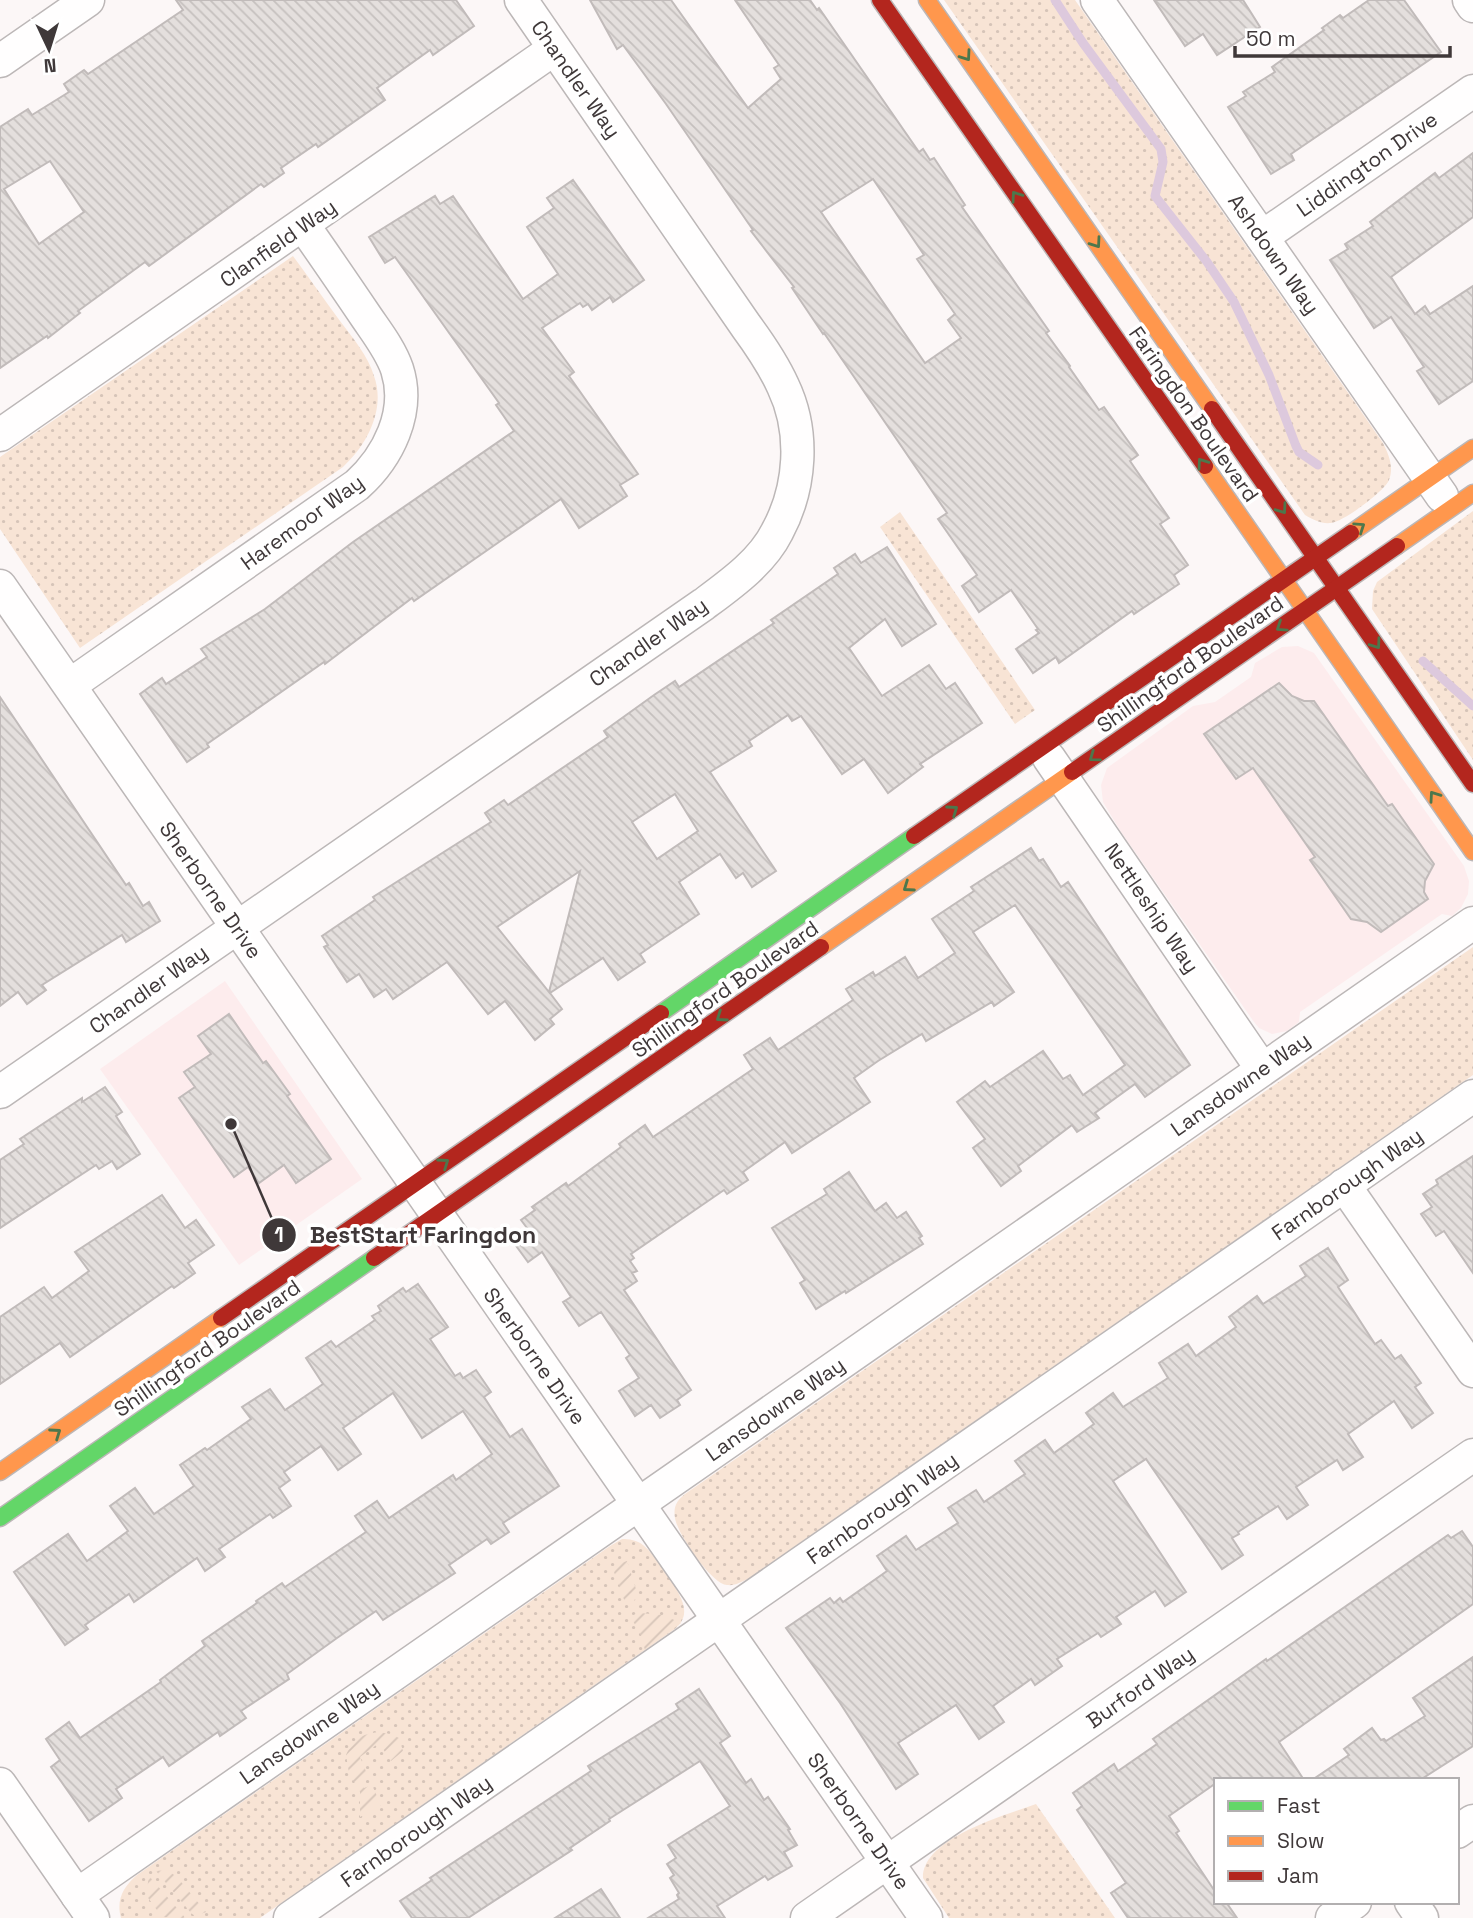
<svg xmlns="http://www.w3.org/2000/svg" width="1473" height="1918" font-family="'Space Grotesk',sans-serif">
  <defs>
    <pattern id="park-dots" width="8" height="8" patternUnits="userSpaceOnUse" patternTransform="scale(1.75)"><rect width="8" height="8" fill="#f8e4d5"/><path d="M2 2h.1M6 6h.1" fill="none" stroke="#d6c4b8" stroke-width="1.8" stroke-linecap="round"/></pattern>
    <pattern id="garden-furrows" width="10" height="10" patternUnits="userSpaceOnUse" patternTransform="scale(1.75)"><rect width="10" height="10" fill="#f8e4d5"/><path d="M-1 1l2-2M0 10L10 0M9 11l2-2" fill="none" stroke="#d6c4b8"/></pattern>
    <pattern id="building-back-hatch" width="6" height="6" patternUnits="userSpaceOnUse" patternTransform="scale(1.75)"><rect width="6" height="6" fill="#e4dfdd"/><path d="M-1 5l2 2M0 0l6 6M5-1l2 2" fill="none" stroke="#c5c0be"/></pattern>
  </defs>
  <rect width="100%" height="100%" fill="#fcf7f7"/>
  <g fill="#fdeced">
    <path d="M1298 646 1314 653 1464 866 1469 881 1468 894 1461 908 1452 916 1442 914 1300 1012 1299 1022 1287 1031 1272 1034 1259 1028 1254 1022 1121 832 1103 802 1101 785 1107 768 1193 706 1215 702 1251 677 1255 663 1282 647Z"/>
    <path d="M225 981 362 1179 239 1265 100 1069Z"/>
  </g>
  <g fill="url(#park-dots)">
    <path d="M944 0H1075L1383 443C1389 455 1394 467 1389 480 1385 491 1343 522 1331 523 1321 524 1314 520 1305 515Z"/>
    <path d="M293 256C309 278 324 299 340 321 353 338 368 356 374 376 386 409 367 445 343 467L80 648 0 529V457Z"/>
    <path d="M1473 511V760L1372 609 1373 591 1377 582Z"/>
    <path d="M900 512 1035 710 1015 724 880 527Z"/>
    <path d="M1473 947V1075L748 1579C741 1582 735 1586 727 1585 711 1584 677 1533 675 1518 673 1507 677 1500 685 1494Z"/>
    <path d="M622 1539C629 1539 637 1540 643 1545 654 1553 684 1595 684 1609 685 1618 681 1623 675 1629L260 1918H121C116 1900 123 1887 137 1875L610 1546Z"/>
    <path d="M1036 1804 1115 1918H949L923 1878C922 1838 1006 1815 1036 1804Z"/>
  </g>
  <g fill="url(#garden-furrows)">
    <path d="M627 1561 637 1592 634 1602 626 1605 614 1572 618 1564Z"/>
    <path d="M640 1613 663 1615 681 1623 645 1650 640 1633 630 1616Z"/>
    <path d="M378 1732 390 1734 399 1738 403 1751 391 1761 379 1743 360 1757 368 1776 360 1782 364 1788 372 1785 381 1805 360 1817V1792L349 1773 346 1755C353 1739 362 1734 378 1732Z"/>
    <path d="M167 1870 177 1877 206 1912 195 1916 191 1913 156 1871Z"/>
    <path d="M149 1876 183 1915 185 1918 162 1917 146 1895Z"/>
  </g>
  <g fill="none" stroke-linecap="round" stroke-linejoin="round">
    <g stroke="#ddc9dd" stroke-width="9">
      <path d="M1055 0 1083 43 1161 149 1163 162 1155 196 1207 262 1234 302 1269 375 1296 446 1299 452 1318 465"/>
      <path d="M1423 661 1473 706"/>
    </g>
  </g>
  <g fill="url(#building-back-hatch)" stroke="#c1bbba" stroke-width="2" fill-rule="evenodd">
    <path d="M176 0H456L474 26 433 55 430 50 377 88 385 100 318 147 316 144 281 168 284 173 264 187 261 184 149 266 145 262 78 311 80 313 48 338 47 336 0 368V127L28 109 32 115 69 92 64 84 84 70 88 74 183 10ZM50 161 84 212 39 244 4 189Z"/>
    <path d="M590 0H671L748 108 781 79 774 68 779 65 735 0H810L817 10 819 8 919 152 923 149 930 160 934 158 965 205 962 207 1049 331 1046 333 1070 366 1069 367 1099 410 1104 407 1138 455 1130 461 1169 518 1160 524 1188 565 1174 575 1179 584 1134 614 1132 611 1059 663 1056 657 1033 673 1016 649 1039 633 1036 630 1038 629 1011 590 979 612 962 586 977 575 938 519 947 513 824 333 823 334 792 288 794 287 751 231 753 230 666 104 623 45 617 49ZM873 179 924 255 917 259 955 314 948 320 961 338 925 363 821 212Z"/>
    <path d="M1154 0H1243L1260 27 1217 55 1203 34 1185 46Z"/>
    <path d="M1369 0H1404L1441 52 1291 154 1294 160 1271 174 1228 107 1246 96 1243 92 1275 72 1272 67 1324 30 1322 28 1340 15 1343 18Z"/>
    <path d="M1473 153V217L1391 277 1415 314 1425 306 1430 314 1473 286V381L1439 404 1417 371 1424 367 1391 317 1374 328 1330 260 1348 249 1345 244 1373 226 1370 222 1435 173 1439 178Z"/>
    <path d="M573 180 644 280 613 302 610 297 592 310 588 304 583 307 580 303 542 328 574 372 569 376 638 474 620 485 627 496 579 528 561 499 414 601 412 598 325 664 324 662 207 744 209 747 187 762 140 694 162 678 166 684 207 657 201 649 265 609 353 542 514 431 496 405 499 403 395 257 385 263 369 237 435 196 440 204 453 196 523 299 558 274 527 227 554 208 547 198Z"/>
    <path d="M887 547 936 624 902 646 885 619 849 648 882 696 929 665 946 689 955 683 982 723 920 764 923 767 888 793 864 759 842 774 801 716 792 721 788 715 749 741 752 746 710 772 776 871 752 887 743 873 736 878 720 854 679 882 699 914 640 954 645 962 618 980 603 958 550 993 562 1009 550 1019 554 1024 535 1040 505 1001 488 1014 447 962 393 999 386 989 374 997 359 974 347 982 324 947 328 945 322 936 375 900 373 897 491 822 485 813 504 800 508 805 608 737 604 731 654 695 675 681 679 687 774 623 771 620 838 574 834 568 855 554 861 563ZM675 794 698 831 657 859 632 822ZM580 871 549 992 497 927Z"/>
    <path d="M1279 683 1292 696 1304 701H1314L1388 806 1392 804 1434 864 1425 881 1424 892 1428 899 1381 932 1367 922 1351 919 1310 860 1315 857 1253 768 1236 779 1204 734Z"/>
    <path d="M0 697 126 885 129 883 143 906 149 902 160 921 126 942 122 935 42 985 46 990 27 1004 18 992 0 1006Z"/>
    <path d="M1031 848 1039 861 1043 859 1061 887 1068 882 1190 1065 1145 1097 1135 1084 1095 1113 1099 1118 1077 1132 1072 1125 1018 1166 1021 1171 1001 1186 973 1148 985 1139 957 1102 985 1081 990 1087 1043 1051 1063 1079 1070 1075 1083 1095 1125 1065 1015 905 973 932 1014 992 994 1006 992 1002 926 1041 922 1034 878 1061 854 1078 870 1102 792 1153 785 1142 743 1172 748 1180 727 1194 724 1190 631 1254 634 1258 630 1261 637 1271 632 1273 637 1281 624 1290 691 1390 677 1400 680 1405 660 1418 651 1405 635 1416 619 1391 639 1378 626 1358 630 1355 601 1312 579 1326 563 1302 571 1297 542 1252 528 1262 514 1243 530 1232 521 1220 535 1210 532 1207 566 1183 568 1186 621 1147 619 1144 645 1125 653 1137 753 1069 744 1055 770 1038 778 1050 853 1000 846 989 873 972 875 976 905 957 918 978 955 953 932 919 974 891 971 887Z"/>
    <path d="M229 1014 263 1063 266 1061 290 1094 287 1096 331 1159 296 1183 284 1165 259 1183 248 1167 234 1177 179 1098 195 1087 184 1072 211 1054 198 1036Z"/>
    <path d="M105 1087 122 1112 116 1116 140 1154 117 1169 112 1161 99 1169 96 1165 0 1228V1160L24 1144 20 1139 82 1098V1102Z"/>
    <path d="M1473 1156V1273L1444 1231 1436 1236 1421 1214 1432 1207 1423 1194 1438 1184 1436 1180Z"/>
    <path d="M849 1172 875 1211 886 1203 897 1218 906 1212 922 1236 919 1238 923 1244 846 1293 845 1291 816 1309 800 1283 805 1280 772 1228 827 1194 824 1189Z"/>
    <path d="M162 1195 185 1228 196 1220 214 1245 188 1263 195 1273 174 1288 172 1286 70 1357 60 1343 0 1384V1317L44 1287 52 1298 89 1271 75 1252Z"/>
    <path d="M1328 1248 1348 1280 1338 1287 1375 1344 1381 1340 1395 1359 1401 1355 1421 1383 1415 1387 1433 1413 1412 1428 1394 1401 1348 1434 1363 1457 1343 1470 1337 1460 1296 1487 1308 1505 1287 1519 1278 1506 1238 1532 1239 1534 1232 1538 1243 1555 1222 1569 1146 1459 1113 1481 1186 1592 1165 1606 1155 1591 1116 1617 1121 1624 1101 1637 1098 1633 1057 1659 1062 1666 1035 1685 1031 1679 993 1706 1004 1722 979 1739 956 1705 898 1743 918 1774 896 1789 840 1703 786 1628 830 1598 834 1603 840 1598 843 1602 887 1571 877 1556 906 1536 916 1550 958 1523 948 1508 976 1490 984 1502 1025 1474 1015 1461 1045 1440 1054 1453 1094 1424 1086 1413 1113 1393 1123 1407 1168 1378 1159 1363 1188 1344 1196 1356 1236 1327 1229 1317 1257 1296 1263 1304 1306 1276 1300 1266Z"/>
    <path d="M418 1284 448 1327 430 1339 455 1376 460 1373 463 1378 476 1370 491 1392 484 1397 510 1437 522 1429 559 1486 503 1523 509 1532 491 1544 487 1539 449 1565 455 1573 383 1620 376 1611 337 1638 287 1674 289 1679 241 1711 246 1718 220 1736 218 1732 169 1766 163 1757 116 1789 122 1798 89 1821 51 1767 60 1760 46 1739 69 1722 80 1738 161 1682 160 1680 205 1646 202 1641 257 1603 256 1601 282 1583 285 1587 366 1532 355 1516 377 1501 389 1518 453 1475 456 1480 492 1454 463 1411 422 1438 393 1393 343 1428 361 1454 338 1470 321 1446 284 1472 290 1480 279 1488 291 1506 273 1518 270 1514 219 1549 225 1557 205 1571 197 1558 134 1602 129 1594 85 1625 88 1629 65 1645 14 1572 68 1534 87 1561 128 1531 110 1506 135 1488 154 1514 194 1486 180 1465 205 1448 207 1450 251 1419 242 1407 270 1389 285 1410 323 1384 306 1358 331 1341 336 1347 375 1320 372 1316 381 1311 378 1306 403 1288 406 1292Z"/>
    <path d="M1462 1531 1473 1547V1604L1279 1742 1304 1780H1216V1783L1169 1816 1179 1831 1176 1833 1214 1890 1216 1889V1902H1226L1237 1918H1128L1111 1893 1126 1883 1077 1810 1082 1806 1073 1793 1114 1764 1118 1771 1157 1744 1153 1739 1266 1659 1267 1661 1448 1535 1451 1538Z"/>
    <path d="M1473 1657V1746L1420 1780H1312L1349 1755 1344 1749 1372 1728 1381 1740 1384 1739 1386 1741 1425 1716 1413 1698Z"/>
    <path d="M699 1689 730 1736 720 1743 746 1783 751 1779 764 1800 768 1797 790 1829 788 1830 797 1845 784 1852 792 1866 768 1880 765 1876 717 1906 725 1918H648L679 1899 677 1895 679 1893 670 1878 674 1875 667 1864 676 1858 668 1845 730 1806 700 1761 609 1819 610 1821 570 1848 572 1850 468 1918H412L400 1901 432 1880 430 1878 591 1771 588 1766 679 1709 676 1704Z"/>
    <path d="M601 1889 620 1918H555Z"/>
  </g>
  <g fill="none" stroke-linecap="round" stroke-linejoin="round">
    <g stroke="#bcb7b7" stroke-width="35">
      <g id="street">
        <path d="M1097 0 1442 496"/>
        <path d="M1469 0 1473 6"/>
        <path d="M0 61 88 0"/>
        <path d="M1262 237 1473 91"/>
        <path d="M0 435 554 49"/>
        <path d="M0 586 926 1918"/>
        <path d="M70 685 357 485C388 457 411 412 397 369 391 351 378 334 367 318 346 287 325 256 303 225"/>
        <path d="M1049 758 1262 1069"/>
        <path d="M0 1092 704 604C731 584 762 562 777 532 801 488 805 432 783 386 773 364 760 345 746 326L521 0"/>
        <path d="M1344 1185 1473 1371"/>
        <path d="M0 1784 93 1918"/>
        <path d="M1457 1832 1473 1821"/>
        <path d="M77 1895 1473 923"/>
        <path d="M1411 1902 1422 1918"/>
        <path d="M290 1918 1473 1096"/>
        <path d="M807 1918 1473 1455"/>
        <path d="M1332 1918 1355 1902"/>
      </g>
    </g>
    <g stroke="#bcb7b7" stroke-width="19">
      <g id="fast">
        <path d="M661 1013 914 836"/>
        <path d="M0 1518 374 1258"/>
      </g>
    </g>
    <g stroke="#bcb7b7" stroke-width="19">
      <g id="slow">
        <path d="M927 0 1212 409"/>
        <path d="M1205 466 1473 852"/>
        <path d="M1351 533 1473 448"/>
        <path d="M1397 546 1473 493"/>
        <path d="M821 947 1072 772"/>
        <path d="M0 1472 221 1318"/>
      </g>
    </g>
    <g stroke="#bcb7b7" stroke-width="19">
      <g id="jam">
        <path d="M880 0 1205 466"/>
        <path d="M1212 409 1473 784"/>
        <path d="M1072 772 1397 546"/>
        <path d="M914 836 1351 533"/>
        <path d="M374 1258 821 947"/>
        <path d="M221 1318 661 1013"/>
      </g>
    </g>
    <use href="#street" stroke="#fffefe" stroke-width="32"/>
    <use href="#fast" stroke="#63d668" stroke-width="16"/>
    <use href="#slow" stroke="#ff974d" stroke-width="16"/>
    <use href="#jam" stroke="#b3261e" stroke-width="16"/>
  </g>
  <defs><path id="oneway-chevron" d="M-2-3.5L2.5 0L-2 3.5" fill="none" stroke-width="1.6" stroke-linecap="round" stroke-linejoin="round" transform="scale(1.75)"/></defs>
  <g stroke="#4d774c">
    <use href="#oneway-chevron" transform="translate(966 56) rotate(55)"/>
    <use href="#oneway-chevron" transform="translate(1016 196) rotate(-125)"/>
    <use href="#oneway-chevron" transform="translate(1096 243) rotate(55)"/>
    <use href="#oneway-chevron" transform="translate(1202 463) rotate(-125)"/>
    <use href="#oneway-chevron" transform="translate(1282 509) rotate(55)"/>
    <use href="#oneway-chevron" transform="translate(1360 527) rotate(-34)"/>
    <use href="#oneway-chevron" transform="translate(1281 627) rotate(146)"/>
    <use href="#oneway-chevron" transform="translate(1376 644) rotate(55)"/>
    <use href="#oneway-chevron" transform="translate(1094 757) rotate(144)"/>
    <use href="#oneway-chevron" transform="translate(1434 796) rotate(-125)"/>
    <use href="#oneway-chevron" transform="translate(953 810) rotate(-35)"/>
    <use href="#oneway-chevron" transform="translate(908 887) rotate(145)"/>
    <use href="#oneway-chevron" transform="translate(721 1017) rotate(145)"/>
    <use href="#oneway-chevron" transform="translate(444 1163) rotate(-35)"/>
    <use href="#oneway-chevron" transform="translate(56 1433) rotate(-35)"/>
  </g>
  <g text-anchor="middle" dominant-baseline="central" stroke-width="7" stroke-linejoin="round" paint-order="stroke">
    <g font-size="21" fill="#3f3839" stroke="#fff">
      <text transform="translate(576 79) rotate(55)">Chandler Way</text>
      <text transform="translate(1367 164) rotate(-35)">Liddington Drive</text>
      <text transform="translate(278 243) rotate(-35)">Clanfield Way</text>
      <text transform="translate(1274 254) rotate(55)">Ashdown Way</text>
      <text transform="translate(1194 414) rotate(55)">Faringdon Boulevard</text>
      <text transform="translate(302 522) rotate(-36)">Haremoor Way</text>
      <text transform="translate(648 642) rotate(-35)">Chandler Way</text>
      <text transform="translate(1190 664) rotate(-35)">Shillingford Boulevard</text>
      <text transform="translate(211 890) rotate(55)">Sherborne Drive</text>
      <text transform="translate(1152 908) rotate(56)">Nettleship Way</text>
      <text transform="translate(148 989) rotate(-35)">Chandler Way</text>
      <text transform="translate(725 989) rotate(-35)">Shillingford Boulevard</text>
      <text transform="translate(1240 1084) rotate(-35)">Lansdowne Way</text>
      <text transform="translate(1347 1184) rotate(-35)">Farnborough Way</text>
      <text transform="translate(207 1348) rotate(-35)">Shillingford Boulevard</text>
      <text transform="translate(535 1356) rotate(55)">Sherborne Drive</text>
      <text transform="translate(775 1409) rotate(-35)">Lansdowne Way</text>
      <text transform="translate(882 1508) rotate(-35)">Farnborough Way</text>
      <text transform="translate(1140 1687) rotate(-35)">Burford Way</text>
      <text transform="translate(309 1732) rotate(-35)">Lansdowne Way</text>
      <text transform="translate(859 1821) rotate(55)">Sherborne Drive</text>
      <text transform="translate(416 1831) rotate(-35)">Farnborough Way</text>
    </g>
  </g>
  <path fill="none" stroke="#3f3839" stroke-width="2.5" d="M231 1124L279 1235"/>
  <g fill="#3f3839" stroke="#fff" stroke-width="2.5">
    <circle cx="231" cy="1124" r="7"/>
    <circle cx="279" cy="1235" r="18"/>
  </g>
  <g font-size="21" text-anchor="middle" font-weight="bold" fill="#fff">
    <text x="279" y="1242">1</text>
  </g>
  <g font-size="23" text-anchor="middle" font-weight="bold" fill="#3f3839" stroke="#fff" stroke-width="7" stroke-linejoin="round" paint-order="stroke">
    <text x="423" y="1243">BestStart Faringdon</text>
  </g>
  <rect x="1214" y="1778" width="245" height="126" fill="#ffffff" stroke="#b2afb0" stroke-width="2"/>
  <rect x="1228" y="1801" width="35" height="10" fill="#63d668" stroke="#b2afb0" stroke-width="2"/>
  <text x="1277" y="1813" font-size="21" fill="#3f3839">Fast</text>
  <rect x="1228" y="1836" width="35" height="10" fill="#ff974d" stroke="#b2afb0" stroke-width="2"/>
  <text x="1277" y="1848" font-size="21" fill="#3f3839">Slow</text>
  <rect x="1228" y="1871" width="35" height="10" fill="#b3261e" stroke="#b2afb0" stroke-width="2"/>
  <text x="1277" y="1883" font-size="21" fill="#3f3839">Jam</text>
  <g transform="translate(49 49) rotate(176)" stroke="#ffffff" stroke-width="5" paint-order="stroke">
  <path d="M0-5L12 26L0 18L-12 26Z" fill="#3f3839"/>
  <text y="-10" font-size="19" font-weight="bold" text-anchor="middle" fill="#3f3839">N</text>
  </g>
  <path d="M1235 46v10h215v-10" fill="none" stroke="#3f3839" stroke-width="3.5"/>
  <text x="1246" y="46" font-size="21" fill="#3f3839" stroke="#ffffff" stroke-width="5" paint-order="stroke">50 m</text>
</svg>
